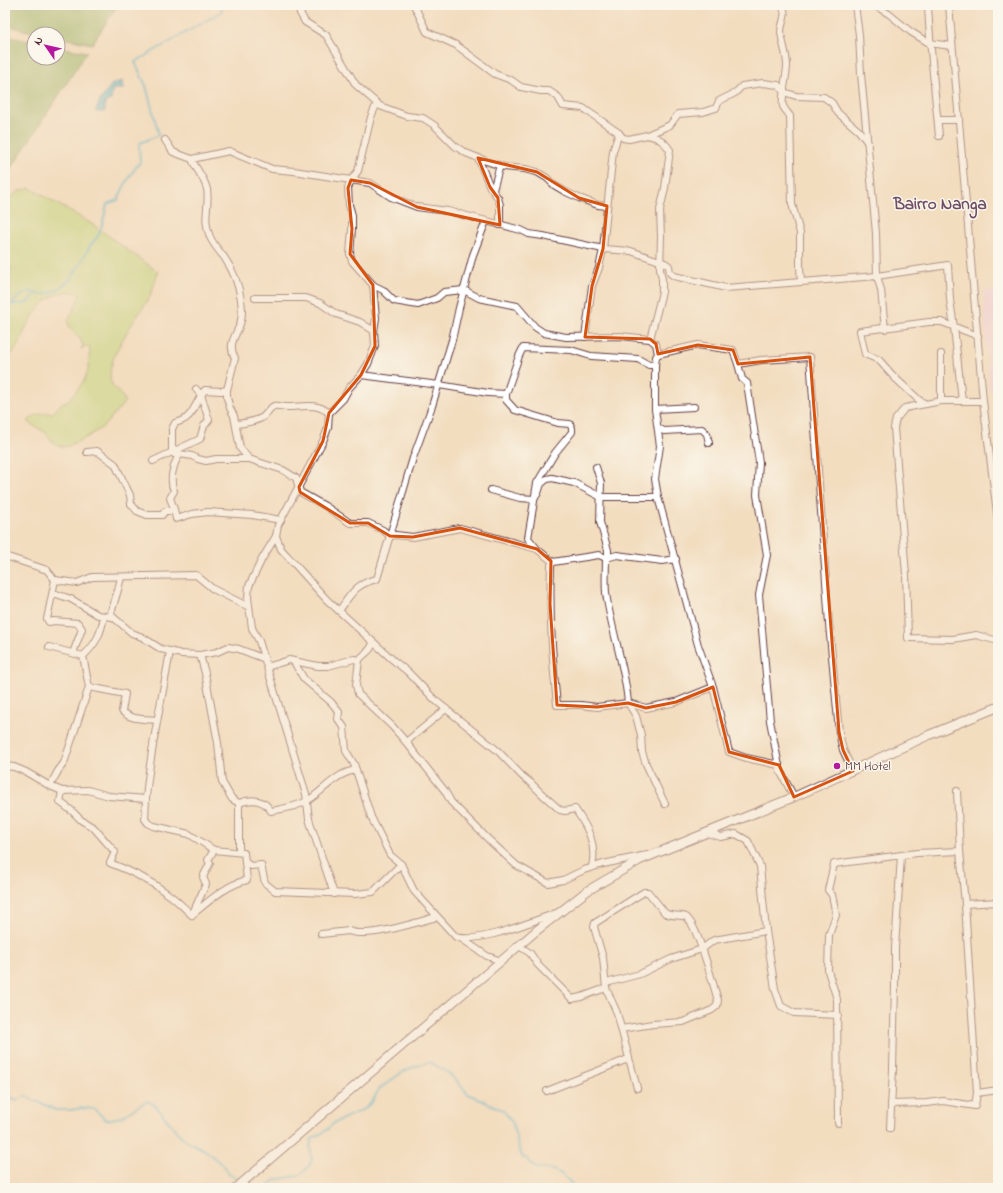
<svg xmlns="http://www.w3.org/2000/svg" width="1003" height="1193" font-family="'Indie Flower',sans-serif">
  <rect width="100%" height="100%" fill="#fbf7ec"/>
  <filter id="ink" filterUnits="userSpaceOnUse"><feTurbulence type="fractalNoise" baseFrequency=".025" numOctaves="2"/><feDisplacementMap in="SourceGraphic" scale="8" xChannelSelector="R" yChannelSelector="G"/><feConvolveMatrix kernelMatrix="1 2 1 2 8 2 1 2 1" color-interpolation-filters="sRGB"/></filter>
  <filter id="wash" filterUnits="userSpaceOnUse"><feTurbulence type="fractalNoise" baseFrequency=".012" numOctaves="4" result="noise"/><feDisplacementMap in="SourceGraphic" scale="16" xChannelSelector="R" yChannelSelector="G"/><feGaussianBlur stdDeviation="0.9" result="paint"/><feColorMatrix in="noise" values="0 0 0 0 0 0 0 0 0 0 0 0 0 0 0 0 0 1.4 0 .05"/><feComposite in="paint" operator="in"/></filter>
  <g filter="url(#wash)">
    <rect width="100%" height="100%" fill="#f2ddbf"/>
    <path fill="#f0d0e5" d="M998 290V392L989 391 983 291Z"/>
    <path fill="#bed77b" stroke="#847b53" d="M30 188 92 224 158 272C155 281 153 291 149 298 138 317 99 365 113 386 116 390 120 394 124 398V403L103 427 84 439 65 447 55 445 45 432 32 425 28 421C35 413 44 413 53 413L61 404 70 399 84 381 88 370 90 348 85 346 81 350 83 345 80 339 69 327 68 322 80 295C74 291 69 292 62 293 46 295 30 318 24 332 20 339 18 348 12 354L5 340V315L12 304 10 296 11 269 5 252V201L19 191Z"/>
    <g fill="#96b86b" stroke="#706c4b">
      <path d="M5 5H118L92 44 58 37V34C38 34 24 31 5 24Z"/>
      <path d="M5 36 34 42V58H58V47L87 52 5 178Z"/>
    </g>
    <path fill="#4cb0cb" stroke="#4b687b" d="M122 81 124 89H113L111 100 105 103V112H95L100 100 112 84Z"/>
    <g fill="none" stroke-linecap="round" stroke-linejoin="round">
      <g stroke="#4cb0cb" stroke-width="2">
        <path d="M13 304C24 304 28 305 34 295"/>
        <path d="M5 311 19 297 29 291C36 295 40 295 49 293 72 286 79 265 90 246 93 242 97 238 99 234 103 224 105 214 107 204L118 200C124 185 130 174 140 162L139 147 140 143 159 135 146 86 135 62 221 12 223 5"/>
        <path d="M5 1091 12 1098 18 1100 25 1096 56 1110H70L83 1108 94 1109 106 1120 121 1117 147 1101 155 1105 178 1133 187 1141 205 1150 225 1167 229 1174 235 1177 239 1182"/>
        <path d="M266 1188 275 1180 291 1177 301 1174 309 1166 312 1160 310 1147 312 1139 327 1130 334 1123 364 1109 372 1102 379 1089 397 1076 408 1069 429 1062 447 1072 457 1081 468 1094 503 1110 512 1122 519 1149 523 1158H527C535 1172 539 1167 553 1170 563 1173 569 1181 575 1188"/>
      </g>
    </g>
  </g>
  <g filter="url(#ink)">
    <g fill="none" stroke-linecap="round" stroke-linejoin="round">
      <g stroke="#633c41" stroke-width="8">
        <g id="minor">
          <path d="M414 5 427 32 456 45 495 74 511 80 521 87 541 91H549L558 97 563 106 583 108 619 133 623 138 629 139 647 135 670 125 678 114 703 112 716 108 719 101 735 93 742 86 763 83 778 85 784 92 796 96 824 97 832 103 838 113 859 131 868 143"/>
          <path d="M781 5C789 14 781 22 781 32 782 43 787 54 787 66 787 74 781 99 783 106 784 109 788 113 790 116L792 204 800 233V267L801 282"/>
          <path d="M855 5 859 35 861 74 876 233 877 276 881 290 885 329"/>
          <path d="M874 5 889 14 911 32 929 43 952 46"/>
          <path d="M928 5C930 49 935 93 939 136"/>
          <path d="M949 5 983 401 998 521"/>
          <path d="M300 13 305 22 326 35 356 85 380 106 407 116 423 118 434 125 455 146 466 153 486 161 504 167 525 169 537 172 547 178 554 185 564 191 579 198 598 205 607 206"/>
          <path d="M377 103 371 117 358 171 351 180 348 188 349 205 352 215V229L350 254 352 261 373 285 383 290 394 301 418 305 437 298 444 292 464 290 479 298 517 306 535 327 544 333 566 337 620 336 650 339 656 344 658 354 698 345 733 350 738 364 761 360 810 357 829 624 839 732 843 750 853 771"/>
          <path d="M938 120H959"/>
          <path d="M647 135C658 137 664 141 670 150L665 188 660 210 661 237 660 269 662 279V292L650 339"/>
          <path d="M165 140 173 152 192 159 229 151 272 169 294 171 370 183 391 197 417 207 448 211 521 230 529 234 543 236 603 249 631 251 665 263 669 266 670 273 674 276 726 288 877 276 948 265 950 300 954 327 962 401"/>
          <path d="M478 158 490 187 498 198 500 205V225"/>
          <path d="M192 159C196 170 204 177 207 189 210 205 202 218 210 237 213 244 219 251 224 257 233 270 239 285 241 300 242 308 243 316 240 324 236 336 227 344 235 358L227 390V398L230 408 234 416 240 448 249 459 283 470 296 478 300 492 325 506 350 523H368L383 530 390 536 396 535 413 537 460 528 537 549 553 562 599 555 606 558C606 569 605 582 606 593 611 630 625 665 628 703L646 708 676 702 713 687"/>
          <path d="M493 190 500 165"/>
          <path d="M255 298H306L320 303 336 314 360 322 374 331"/>
          <path d="M585 337 592 286 599 268 603 249 613 151 619 133"/>
          <path d="M658 354 656 357 655 365V409L660 446 655 479 658 497 698 645 713 687 729 752 746 758 779 765"/>
          <path d="M738 364 742 379 747 383 759 462 757 495 767 555 759 595 770 721 780 771 794 797"/>
          <path d="M361 375 439 385 488 393 506 394"/>
          <path d="M941 401V354"/>
          <path d="M983 401H941L905 408 896 419 894 428 906 574 908 638 953 639 976 635 998 641"/>
          <path d="M926 404 919 400 894 377 879 360 865 354 860 331 929 322H942L978 336"/>
          <path d="M655 409 694 407"/>
          <path d="M236 424C245 423 255 422 263 417 267 414 269 408 274 406 278 405 283 407 287 407 302 407 317 402 329 413"/>
          <path d="M658 428 664 431 702 429 707 434 709 443"/>
          <path d="M87 452 97 451 115 464 130 495 131 504 137 511 147 515H162L165 511H174"/>
          <path d="M174 454 172 451V429L175 423C178 422 182 421 185 419 194 414 197 399 205 390L221 391 227 390"/>
          <path d="M249 459H216L206 461 198 459 192 456 180 454C173 464 169 480 174 491L170 498 174 509 176 519 192 514 208 512 252 515 281 520"/>
          <path d="M153 461 200 439 204 426 209 420 201 395 196 389"/>
          <path d="M596 467 601 483 600 522 608 550V555L606 558"/>
          <path d="M491 490 520 498 534 499 538 493 541 484 547 479 552 478 574 483 601 497H658"/>
          <path d="M276 536 281 549 327 600 393 660 408 672 435 700 498 751 522 776 531 783 542 794 560 810 565 811 575 809C588 828 597 844 592 867"/>
          <path d="M537 549 528 538 537 483 555 453 572 432V428L570 424 558 423 515 410 506 400V394L519 356 523 348 571 350 591 356 638 359 649 365H655"/>
          <path d="M5 556 47 570 55 580 77 583 92 577 196 575 213 589 249 607"/>
          <path d="M606 558 617 555 662 561 676 559"/>
          <path d="M553 562 551 565C549 612 552 658 557 705H581L597 707 628 703 636 716 641 735 642 752 646 764 665 804"/>
          <path d="M121 577 118 590 111 613 113 617 132 633 142 637 161 649 181 654 200 655 217 652 228 647 239 649 265 659"/>
          <path d="M55 580 47 619 49 622 54 621 78 623 82 629 73 653"/>
          <path d="M53 593 71 599 98 615 113 617"/>
          <path d="M339 611C351 594 355 584 377 579L413 458 432 406 452 340 459 308 473 255 486 221"/>
          <path d="M373 642C372 651 364 653 359 660L356 685 358 694 392 726 406 742 445 791 451 802 489 840 516 865 548 883 563 880 584 870 603 864 647 855"/>
          <path d="M49 647 83 656 89 687 125 694 122 711C130 720 146 719 157 720"/>
          <path d="M200 655 205 673 218 743 222 782 232 799 239 803"/>
          <path d="M83 656C96 644 101 634 104 616"/>
          <path d="M294 662 304 679 331 702 339 712 338 719 344 727 346 751 354 764 371 817 390 855 401 864 414 891 456 937C479 944 533 921 556 913"/>
          <path d="M267 667 259 641 252 628 248 598 249 586 262 559 276 536 278 525 323 441 328 428 329 413 343 399 349 388 361 375 368 364 375 346 374 331 376 318 373 285"/>
          <path d="M406 742 446 709"/>
          <path d="M5 766 14 767 26 772 50 786 62 791 88 790 109 796 146 799 145 819 148 823 154 826 189 834 214 850 244 853 247 880C226 885 209 901 192 915L206 884 203 877 210 863 208 860 214 850"/>
          <path d="M50 786 58 771 64 763 89 687"/>
          <path d="M62 791 60 802 72 811 81 820 94 828 115 852 110 863C131 871 151 881 168 894 177 900 184 908 192 915"/>
          <path d="M146 799C150 748 162 701 170 651"/>
          <path d="M239 852V803C251 798 264 799 271 811 282 809 296 807 307 801 324 791 335 773 356 770"/>
          <path d="M246 863 251 866 261 865 265 883 275 891 355 894 373 892 401 864"/>
          <path d="M334 894 309 819 306 794 267 667 289 660 318 666H328L354 659 359 660"/>
          <path d="M965 904 998 902"/>
          <path d="M766 931 775 989 781 1006 794 1013 838 1015"/>
          <path d="M321 934 349 931C368 939 416 922 437 917"/>
          <path d="M462 939 487 956 501 961"/>
          <path d="M519 946 530 953 538 965 572 999 581 997 606 988"/>
          <path d="M606 983 640 974 671 959 702 949 714 940 766 931 760 866 748 841 736 834 721 837 707 833"/>
          <path d="M621 1029 653 1024 683 1022 712 1010 717 1006 718 1000C713 985 698 925 686 917 680 914 672 917 665 913L648 892H644L595 923 594 927 603 958 606 988 617 1013 637 1088"/>
          <path d="M547 1091 628 1059"/>
          <path d="M977 1093 998 1090"/>
          <path d="M891 1104 927 1103 943 1101 975 1106 977 1093 965 904 960 851"/>
          <path d="M838 1123 837 999 828 971 829 935 836 915 832 895 828 890 834 864 917 853 960 851 957 791"/>
          <path d="M890 1128 893 1069 895 985V948L901 856"/>
        </g>
      </g>
      <g stroke="#633c41" stroke-width="10">
        <path id="major" d="M236 1188 536 931 587 891 640 860 794 797 929 735 998 707"/>
      </g>
      <use href="#minor" stroke="#fff" stroke-width="6"/>
      <use href="#major" stroke="#fff" stroke-width="8"/>
    </g>
  </g>
  <path d="M0 0H1003V1193H0ZM478 158 537 172 579 198 607 206 603 249 592 286 585 337 650 339 656 344 658 354 698 345 733 350 738 364 810 357 839 732 843 750 853 771 794 797 779 765 729 752 713 687 676 702 646 708 628 703 597 707 557 705 550 604 551 561 537 549 460 528 413 537 390 536 368 523H350L300 492 299 487 323 441 329 413 361 375 375 346 373 285 350 254 352 229 348 188 351 180 370 183 417 207 500 225 498 198 490 187Z" fill="#f2ddbf" fill-opacity=".55" fill-rule="evenodd"/>
  <path fill="none" stroke="#d8530f" stroke-width="3" stroke-linejoin="round" d="M478 158 537 172 579 198 607 206 603 249 592 286 585 337 650 339 656 344 658 354 698 345 733 350 738 364 810 357 839 732 843 750 853 771 794 797 779 765 729 752 713 687 676 702 646 708 628 703 597 707 557 705 550 604 551 561 537 549 460 528 413 537 390 536 368 523H350L300 492 299 487 323 441 329 413 361 375 375 346 373 285 350 254 352 229 348 188 351 180 370 183 417 207 500 225 498 198 490 187Z"/>
  <circle fill="#b5179e" stroke="#fbf7ec" stroke-width="1.5" cx="837" cy="766" r="4"/>
  <g text-anchor="middle" dominant-baseline="central" stroke-width="3" stroke-linejoin="round" paint-order="stroke">
    <g font-size="13" fill="#4a1f2b" stroke="#fbf7ec" text-anchor="start">
      <text x="845" y="766">MM Hotel</text>
    </g>
    <g font-size="17" font-weight="bold" fill="#704e66" stroke="#fbf7ec">
      <text x="940" y="204">Bairro Nanga</text>
    </g>
  </g>
  <rect width="1003" height="1193" fill="none" stroke="#fbf7ec" stroke-width="20"/>
  <g transform="translate(46 46) rotate(304)"><circle r="19" fill="#fbf7ec" stroke="#b4a19f"/>
  <path d="M0-3L7 15L0 10L-7 15Z" fill="#b5179e"/>
  <text y="-6" font-size="11" font-weight="bold" text-anchor="middle" fill="#4a1f2b">N</text>
  </g>
</svg>
